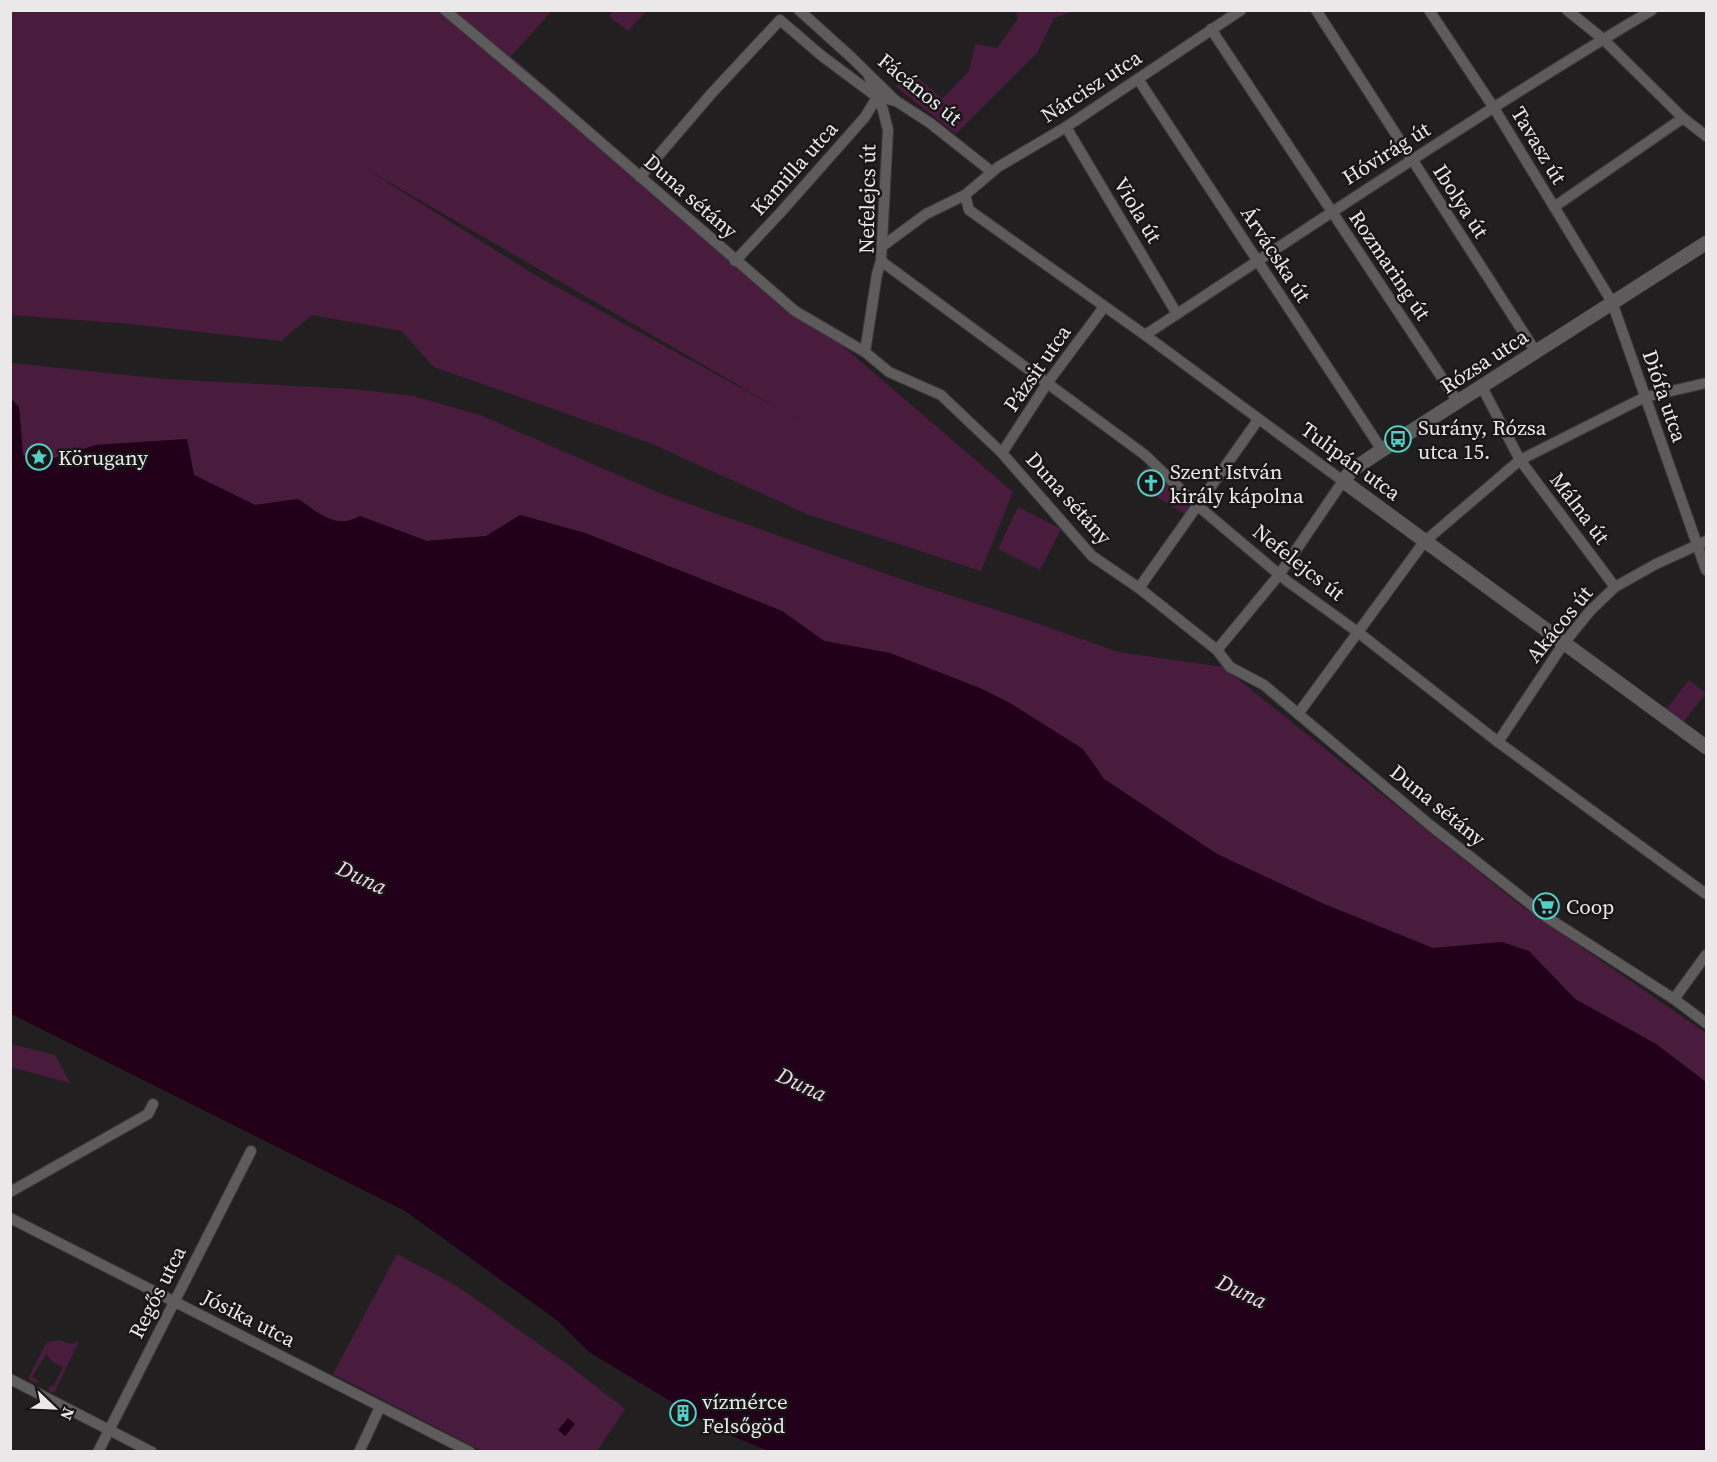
<svg xmlns="http://www.w3.org/2000/svg" width="1717" height="1462" font-family="'Source Serif 4',serif">
  <rect width="100%" height="100%" fill="#221f21"/>
  <g fill="#491c3d" fill-rule="evenodd">
    <path d="M10 11H552L511 56 874 373 1013 492 981 571 807 514 650 443 434 367 401 331 312 315 281 341 131 324 11 315ZM363 167 802 422H803L535 275Z"/>
    <path d="M613 11V10L646 11 628 31 609 16Z"/>
    <path d="M1016 11H1076L1054 18 1037 53 956 134 895 86 917 77 942 99 969 71 975 44 997 48 1018 19Z"/>
    <path d="M11 363 165 379 353 389 413 396 480 415 664 495 900 579 1030 621 1118 652 1223 667 1520 905 1706 1033V1082L1656 1044 1575 999 1549 972 1502 942 1433 948 1324 904 1217 854 1104 779 1082 749 890 653 824 641 782 611 585 533 521 515 486 536 427 541 360 516C336 530 319 513 298 499L255 505 194 475 187 439 96 445 42 462 23 455 19 407 11 398Z"/>
    <path d="M1149 464 1196 506 1188 516 1134 483Z"/>
    <path d="M1018 507 1061 529 1040 570 998 549Z"/>
    <path d="M1689 680 1706 693 1681 725 1664 712Z"/>
    <path d="M11 1044 55 1055 70 1083 11 1067Z"/>
    <path d="M397 1254 457 1286 567 1364 625 1409 597 1451H482L333 1374Z"/>
    <path d="M59 1340 72 1344 79 1341 54 1393 48 1390 51 1385 54 1386 63 1367 53 1362 46 1354 32 1377 39 1381 38 1384 28 1379 46 1343Z"/>
  </g>
  <g fill="#23001a">
    <path d="M10 398 19 407 23 455 42 462 96 445 187 439 194 475 255 505 298 499C319 513 336 530 360 516L427 541 486 536 520 515 585 533 782 611 824 641 890 653 980 688 1010 703 1083 749 1104 779 1217 854 1324 904 1433 948 1502 942 1529 951 1575 999 1656 1044 1706 1082V1451H769L720 1431 589 1352 558 1321 405 1211 11 1014Z"/>
    <path d="M568 1418 575 1424 565 1436 558 1430Z"/>
  </g>
  <g fill="none" stroke-linecap="round" stroke-linejoin="round">
    <g stroke="#3c3a3b" stroke-width="12">
      <g id="minor">
        <path d="M445 10 545 94 795 311 865 352 889 372 941 395 1002 453 1092 556 1139 588 1217 650 1230 667 1264 685 1430 825 1548 918 1674 999 1706 1023"/>
        <path d="M799 10 851 57 896 101 930 123 992 172"/>
        <path d="M1316 10 1536 352"/>
        <path d="M1429 10 1494 108 1612 302 1706 570"/>
        <path d="M1567 10 1603 39 1683 118 1706 136"/>
        <path d="M1211 29 1458 402"/>
        <path d="M868 74 883 110 888 130 881 261 1145 455 1198 506 1287 581 1359 633 1498 742 1706 894"/>
        <path d="M1138 79 1382 450"/>
        <path d="M1066 127 1177 314"/>
        <path d="M640 177 711 94 780 20 822 56 877 97 896 101"/>
        <path d="M1554 207 1683 118"/>
        <path d="M884 245 926 214 965 195"/>
        <path d="M735 261 781 212 865 117 877 97"/>
        <path d="M1145 335C1313 225 1479 113 1652 10"/>
        <path d="M865 352 877 274 881 261"/>
        <path d="M1482 387 1520 460 1615 587"/>
        <path d="M1002 453 1048 382 1104 307"/>
        <path d="M1139 588 1258 420"/>
        <path d="M1217 650 1279 575 1343 481 1145 335 969 210 965 195 998 167 1066 127 1241 10"/>
        <path d="M1298 714 1424 542 1520 460 1645 397 1706 383"/>
        <path d="M1498 742 1564 643 1590 611 1615 587 1656 564 1706 541"/>
        <path d="M1674 999 1706 955"/>
        <path d="M10 1192 148 1114 153 1104"/>
        <path d="M10 1218 470 1452"/>
        <path d="M10 1379 152 1452"/>
        <path d="M98 1452 251 1151"/>
        <path d="M359 1452 380 1407"/>
      </g>
    </g>
    <g stroke="#3c3a3b" stroke-width="15">
      <path id="tertiary" d="M1706 243 1382 450 1352 470 1343 481 1706 747"/>
    </g>
    <use href="#minor" stroke="#5e5b5d" stroke-width="10"/>
    <use href="#tertiary" stroke="#5e5b5d" stroke-width="14"/>
  </g>
  <defs>
    <g id="bus-ring" transform="scale(1.35)"><circle r="9.5" fill="#181617" stroke="#55cec5" stroke-width="1.5"/><path d="M-5-6H5V4H4V6H2V4H-2V6H-4V4H-5ZM-3.5-4V0h7V-4ZM-3.5 1.2v1.5H-2V1.2ZM2 1.2v1.5H3.5V1.2Z" fill="#55cec5"/></g>
    <g id="sight-ring" transform="scale(1.35)"><circle r="9.5" fill="#181617" stroke="#55cec5" stroke-width="1.5"/><path d="M0-6L1.8-2.2L6-1.7L2.9 1.2L3.7 5.4L0 3.3L-3.7 5.4L-2.9 1.2L-6-1.7L-1.8-2.2Z" fill="#55cec5"/></g>
    <g id="church-ring" transform="scale(1.35)"><circle r="9.5" fill="#181617" stroke="#55cec5" stroke-width="1.5"/><path d="M-1.2-6h2.4v3.5h3.3v2.4h-3.3V6h-2.4V-.1h-3.3v-2.4h3.3Z" fill="#55cec5"/></g>
    <g id="supermarket-ring" transform="scale(1.35)"><circle r="9.5" fill="#181617" stroke="#55cec5" stroke-width="1.5"/><path d="M-6-5.5h2.5l.6 2H6L4.5 2H-2.5L-4.4-4H-6ZM-1.5 3.2a1.3 1.3 0 1 0 .1 0ZM3 3.2a1.3 1.3 0 1 0 .1 0Z" fill="#55cec5"/></g>
    <g id="building-ring" transform="scale(1.35)"><circle r="9.5" fill="#181617" stroke="#55cec5" stroke-width="1.5"/><path d="M-4-6H4V6H1V3H-1V6H-4ZM-2.5-4.3h1.7v1.8h-1.7ZM.8-4.3h1.7v1.8H.8ZM-2.5-1h1.7V.8h-1.7ZM.8-1h1.7V.8H.8Z" fill="#55cec5"/></g>
  </defs>
  <g fill-rule="evenodd">
    <use href="#bus-ring" x="1398" y="439"/>
    <use href="#sight-ring" x="39" y="457"/>
    <use href="#church-ring" x="1151" y="483"/>
    <use href="#supermarket-ring" x="1546" y="906"/>
    <use href="#building-ring" x="683" y="1413"/>
  </g>
  <g text-anchor="middle" dominant-baseline="central" stroke-width="5" stroke-linejoin="round" paint-order="stroke">
    <g font-size="21" fill="#eae8e9" stroke="#181617">
      <text transform="translate(1091 86) rotate(-33)">Nárcisz utca</text>
      <text transform="translate(920 89) rotate(39)">Fácános út</text>
      <text transform="translate(1539 145) rotate(59)">Tavasz út</text>
      <text transform="translate(1386 153) rotate(-32)">Hóvirág út</text>
      <text transform="translate(794 168) rotate(-48)">Kamilla utca</text>
      <text transform="translate(691 196) rotate(41)">Duna sétány</text>
      <text transform="translate(867 199) rotate(-89)">Nefelejcs út</text>
      <text transform="translate(1461 201) rotate(57)">Ibolya út</text>
      <text transform="translate(1138 210) rotate(59)">Viola út</text>
      <text transform="translate(1276 254) rotate(57)">Árvácska út</text>
      <text transform="translate(1390 265) rotate(56)">Rozmaring út</text>
      <text transform="translate(1484 361) rotate(-33)">Rózsa utca</text>
      <text transform="translate(1037 368) rotate(-55)">Pázsit utca</text>
      <text transform="translate(1665 396) rotate(71)">Diófa utca</text>
      <text transform="translate(1351 461) rotate(36)">Tulipán utca</text>
      <text transform="translate(1069 498) rotate(48)">Duna sétány</text>
      <text transform="translate(1580 508) rotate(53)">Málna út</text>
      <text transform="translate(1299 562) rotate(38)">Nefelejcs út</text>
      <text transform="translate(1559 624) rotate(-51)">Akácos út</text>
      <text transform="translate(1438 805) rotate(39)">Duna sétány</text>
      <text transform="translate(157 1292) rotate(-63)">Regős utca</text>
      <text transform="translate(249 1318) rotate(27)">Jósika utca</text>
    </g>
    <g font-size="21" fill="#eae8e9" stroke="#181617" text-anchor="start">
      <text x="1418" y="427">Surány, Rózsa<tspan x="1418" dy="24">utca 15.</tspan></text>
      <text x="58" y="457">Körugany</text>
      <text x="1170" y="471">Szent István<tspan x="1170" dy="24">király kápolna</tspan></text>
      <text x="1566" y="906">Coop</text>
      <text x="702" y="1401">vízmérce<tspan x="702" dy="24">Felsőgöd</tspan></text>
    </g>
    <g font-size="22" font-style="italic" fill="#f5d5ea" stroke="#181617">
      <text transform="translate(362 877) rotate(25)">Duna</text>
      <text transform="translate(802 1084) rotate(25)">Duna</text>
      <text transform="translate(1242 1291) rotate(25)">Duna</text>
    </g>
  </g>
  <rect width="1717" height="1462" fill="none" stroke="#eae8e9" stroke-width="24"/>
  <g transform="translate(54 1408) rotate(113)" stroke="#181617" stroke-width="4.5" paint-order="stroke">
  <path d="M0-4.5L10 22L0 15L-10 22Z" fill="#eae8e9"/>
  <text y="-9" font-size="16" font-weight="bold" text-anchor="middle" fill="#eae8e9">N</text>
  </g>
</svg>
